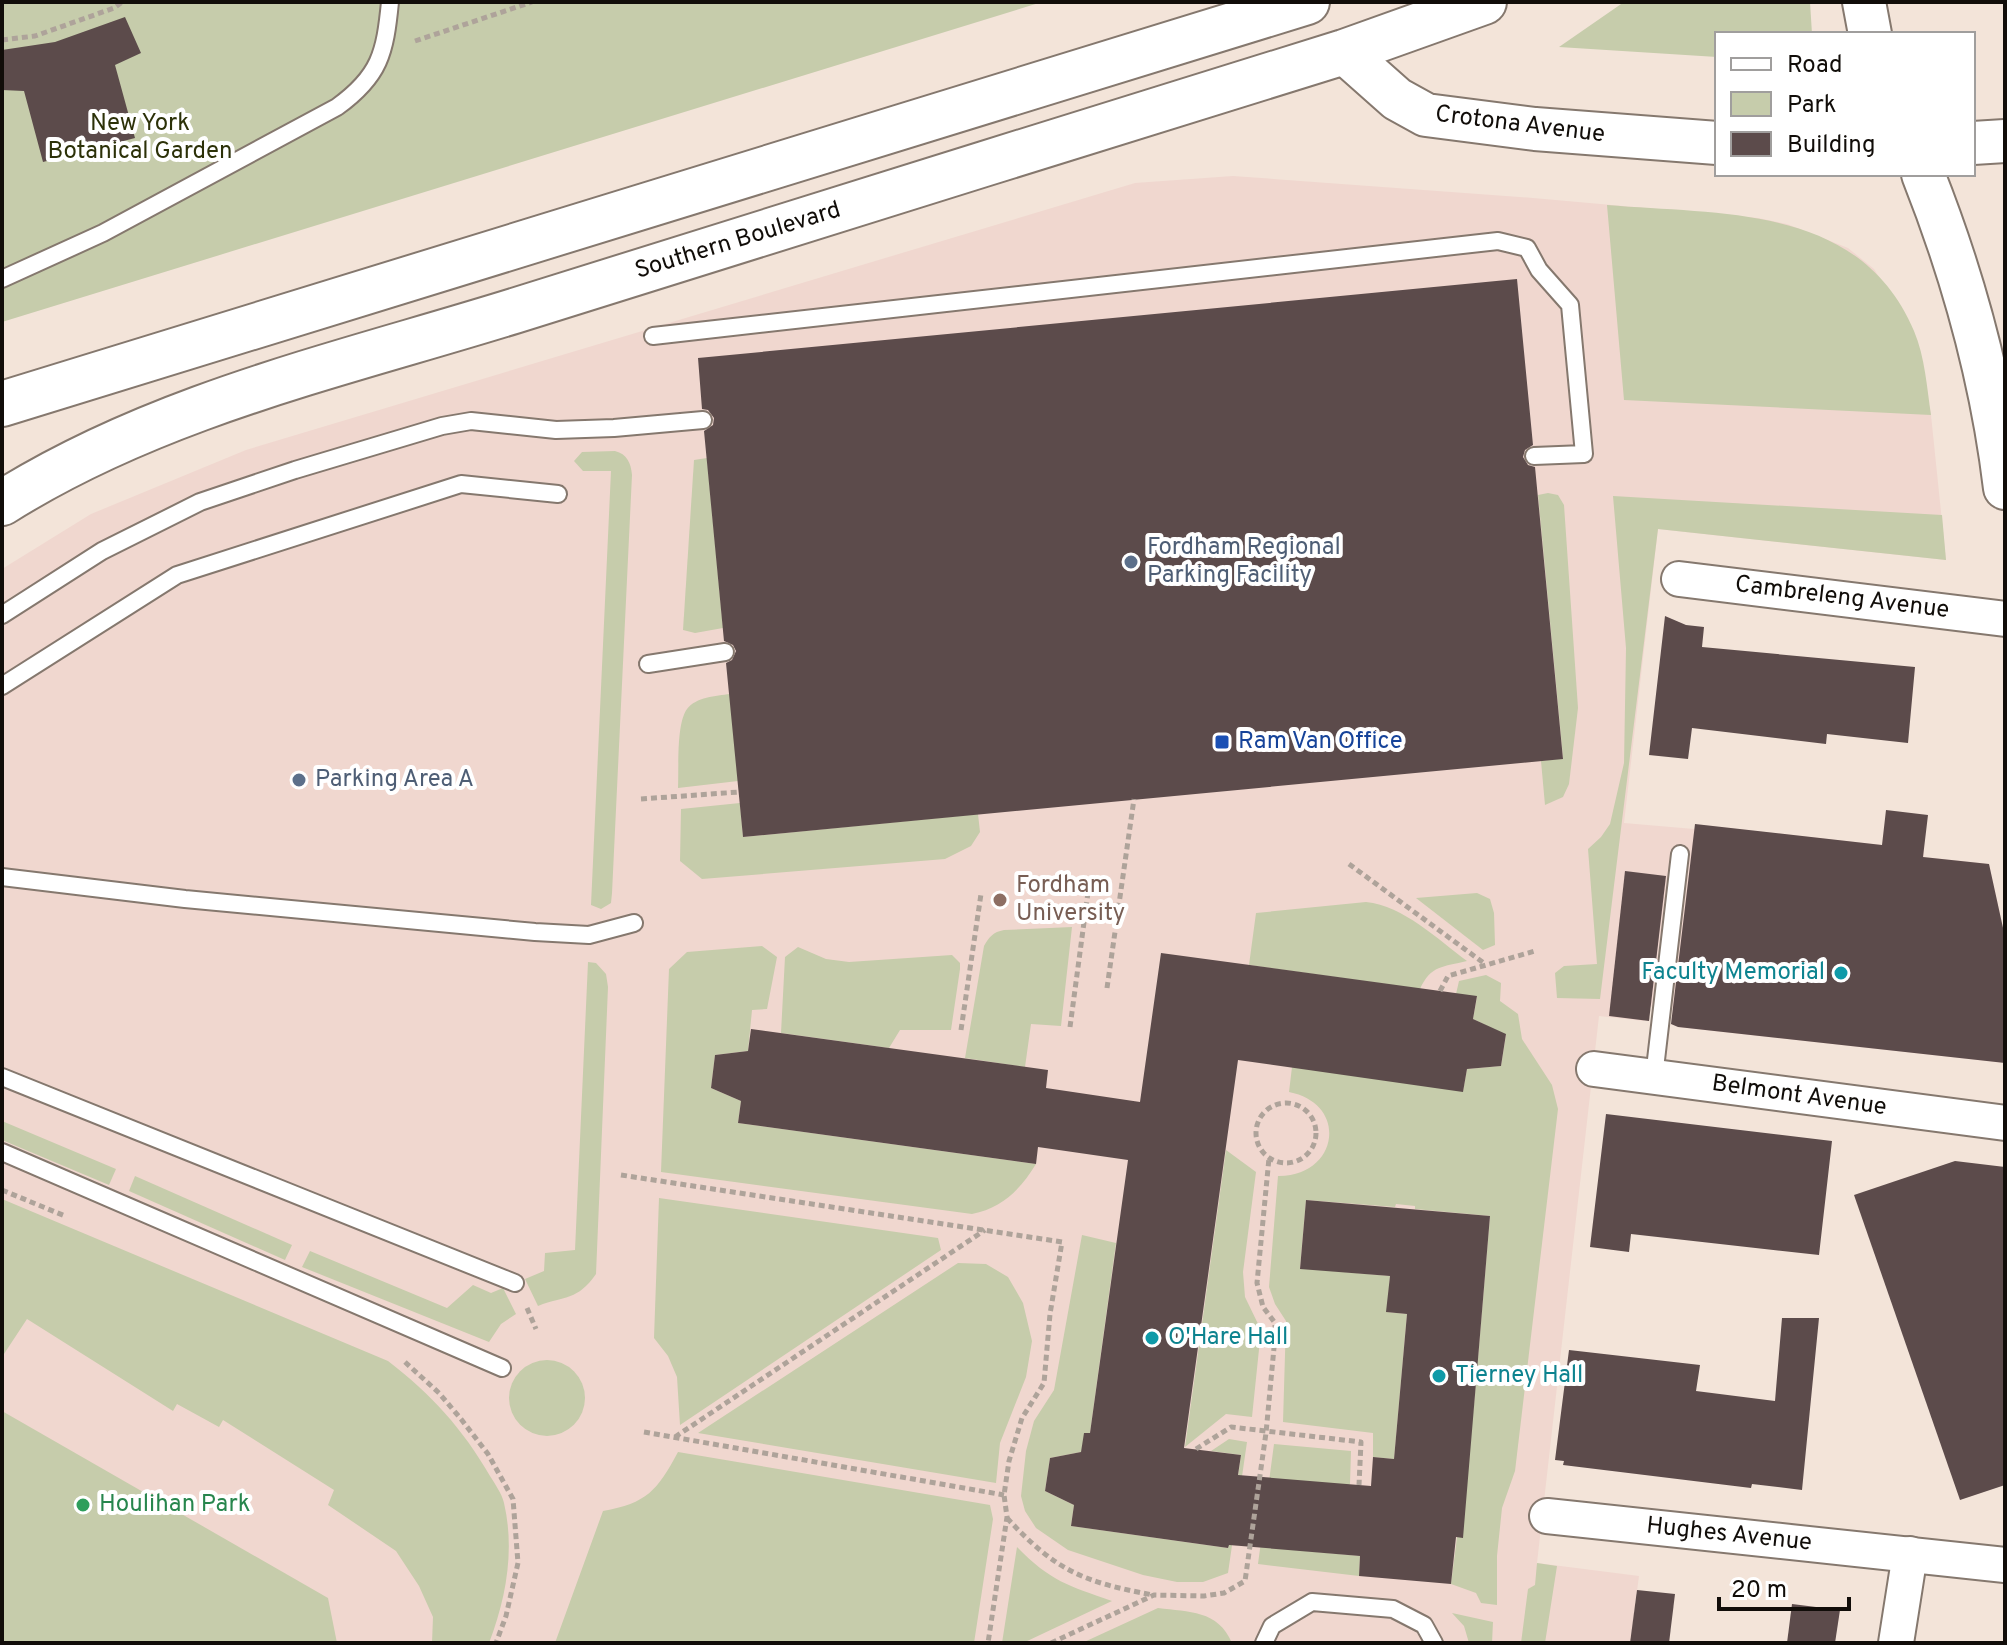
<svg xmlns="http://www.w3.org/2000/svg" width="2007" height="1645" font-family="Overpass,sans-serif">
  <rect width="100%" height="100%" fill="#f3e4d9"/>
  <path fill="#f0d7cf" d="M1233 176 1533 198 1758 218 1787 224 1848 248 1874 269 1914 332 1931 415 1946 560 1658 529 1624 823 1694 829 1700 825 1882 845 1924 850V857L1989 864 2005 937V1063L1678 1027 1673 1009 1646 1006 1644 1021 1599 1016 1537 1563 1639 1576 1630 1643H2V569L91 514 246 450 1135 183Z"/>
  <g fill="#c6ccab">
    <path d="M2 2H1042L2 322Z"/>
    <path d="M1624 2H1810L1812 34H1717V57L1559 47Z"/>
    <path d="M1607 205C1723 215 1860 204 1914 331 1925 357 1927 388 1931 415L1624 400Z"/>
    <path d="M615 451C627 454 631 463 632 475L612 893 611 903 601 909 591 905 611 471H583L574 461 582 452Z"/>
    <path d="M707 458 723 628 695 633 683 630 694 460Z"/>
    <path d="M1548 493 1558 495 1564 505 1578 708 1569 784 1563 797 1545 805 1541 761 1563 758 1538 495Z"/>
    <path d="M1613 496 1942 515 1946 560 1658 529 1600 999 1557 998 1555 973 1564 966 1597 964 1588 849 1601 837 1610 824 1624 763 1626 648Z"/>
    <path d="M730 694 738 781 678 788C679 769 676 724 687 709 696 697 716 696 730 694Z"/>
    <path d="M740 803 743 837 978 814 980 832 971 846 945 859 702 879 680 861 681 809Z"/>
    <path d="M1477 893 1490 899 1494 913 1495 945 1483 950 1416 898Z"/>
    <path d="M1366 902C1404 906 1437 939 1467 961 1443 967 1431 965 1420 989L1249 965 1256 913Z"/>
    <path d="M1072 927 1061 1026 1031 1024 1025 1067 965 1058 984 946C989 937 993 932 1004 930Z"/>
    <path d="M762 946 777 957 767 1009 752 1010 748 1051 715 1055 711 1088 741 1101 738 1123 1036 1164C1020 1190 1002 1208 972 1214L661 1172 669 969 687 952Z"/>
    <path d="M798 947 826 959 849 962 952 955 960 963V969L951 1030H900L889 1048 781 1033 785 957Z"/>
    <path d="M588 962 596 963 606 974 608 987 596 1274C577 1301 566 1295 538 1306L525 1279 544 1271 545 1253 575 1250Z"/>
    <path d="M1486 975 1501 983 1500 1001 1518 1014 1522 1039 1552 1085 1558 1109 1515 1471 1502 1508 1497 1556V1605L1481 1603 1476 1593 1451 1584 1474 1405 1490 1216 1415 1209V1206L1396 1204 1395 1207 1306 1200 1300 1268 1390 1276 1387 1312 1407 1314 1394 1459 1373 1457V1433L1283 1422 1286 1321 1275 1304 1269 1287 1278 1176C1338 1177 1350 1104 1289 1092L1292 1067 1463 1091 1467 1069 1501 1066 1506 1035 1473 1019 1477 997 1456 994 1459 981Z"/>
    <path d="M2 1121 116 1169 109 1185 2 1140Z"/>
    <path d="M1226 1150 1256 1172 1243 1272 1245 1297 1261 1330 1252 1417 1226 1414 1185 1447Z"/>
    <path d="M135 1176 292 1245 285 1260 129 1191Z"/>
    <path d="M659 1198 938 1238 941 1250 680 1425 677 1377 668 1356 654 1338Z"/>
    <path d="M2 1199 388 1361C431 1394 463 1429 490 1476 495 1484 502 1494 504 1503 515 1550 506 1599 489 1643H432L433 1617 419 1586 396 1551 328 1505 334 1490 223 1420 219 1427 177 1404 173 1411 27 1319 2 1357Z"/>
    <path d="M1082 1235 1116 1243 1090 1433 1081 1452 1050 1458 1045 1491 1074 1505 1071 1526 1228 1548 1241 1455 1211 1451 1229 1439 1247 1442 1228 1573 1203 1582H1177L1143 1575 1068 1550 1036 1528 1025 1511 1021 1496 1026 1451 1034 1421 1054 1390Z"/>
    <path d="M310 1251 447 1308 473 1285 491 1293 503 1288 516 1314 501 1324 489 1342 302 1267Z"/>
    <path d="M958 1263 986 1264 1008 1277 1023 1303 1032 1341 1026 1377 1000 1443 996 1483 698 1433Z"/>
    <circle cx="547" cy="1398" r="38"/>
    <path d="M2 1411 328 1598 337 1643H2Z"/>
    <path d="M1274 1444 1351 1451 1350 1484 1273 1548 1360 1556 1359 1576 1258 1564Z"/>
    <path d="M678 1452 990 1505 993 1519 974 1643H555L603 1511C647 1503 657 1491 678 1452Z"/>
    <path d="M1017 1547C1050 1581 1069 1586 1112 1601L1023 1643H1002Z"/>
    <path d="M1537 1563 1557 1566 1545 1643H1521L1528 1589 1535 1585Z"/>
    <path d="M1158 1608C1189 1612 1218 1610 1232 1643H1082Z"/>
    <path d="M1452 1613 1493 1622 1492 1643H1469L1464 1626Z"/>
  </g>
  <g fill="#5c4b4b">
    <path d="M125 17 141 53 115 65 135 138 43 162 24 91 2 90V50L55 42Z"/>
    <path d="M1517 279 1533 445 1525 450 1523 457 1528 465 1535 467 1563 759 743 837 726 663 732 660 736 651 733 645 724 641 704 431 713 425 714 418 708 410 702 409 698 358Z"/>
    <path d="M1665 616 1686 625 1704 627 1702 647 1915 667 1908 743 1827 734 1826 744 1692 728 1688 759 1649 755Z"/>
    <path d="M1886 810 1928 815 1923 857 1989 864 2005 937V1063L1678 1027 1671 1024 1695 824 1882 845Z"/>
    <path d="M1625 871 1666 876 1649 1021 1609 1016Z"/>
    <path d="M1161 953 1477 996 1473 1019 1506 1034 1501 1066 1467 1069 1463 1092 1238 1060 1184 1448 1241 1455 1238 1475 1371 1486 1373 1457 1394 1459 1407 1314 1386 1312 1390 1276 1300 1269 1306 1200 1490 1216 1463 1538 1456 1537 1451 1584 1359 1576 1360 1556 1229 1545 1228 1548 1071 1526 1074 1505 1045 1491 1050 1458 1081 1452 1084 1433H1090L1128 1160 1038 1147 1036 1164 738 1123 741 1101 711 1088 715 1055 748 1051 751 1029 1048 1070 1046 1088 1140 1102Z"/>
    <path d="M1606 1114 1832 1141 1819 1255 1631 1234 1629 1252 1590 1247Z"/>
    <path d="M1955 1161 2005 1167V1485L1960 1500 1854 1195Z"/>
    <path d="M1782 1318H1819L1802 1490 1752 1484 1751 1488 1563 1465 1564 1461 1555 1460 1569 1350 1700 1365 1696 1391 1775 1401Z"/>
    <path d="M1637 1590 1675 1594 1669 1643H1630Z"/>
    <path d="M1792 1604 1840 1610 1835 1643H1787Z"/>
  </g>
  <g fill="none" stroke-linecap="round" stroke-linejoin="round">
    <g stroke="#85786e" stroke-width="20">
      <g id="service">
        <path d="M2 279 103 233 337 107C380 76 385 53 390 2"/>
        <path d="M653 336 1498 241 1527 248 1539 270 1570 305 1584 454 1534 456"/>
        <path d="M2 615 102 551 200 502 295 470 442 426 471 421 556 430 614 428 703 420"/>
        <path d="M648 664 725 652"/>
        <path d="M2 686 177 575 461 484 558 494"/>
        <path d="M2 877 185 899 535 932 589 935 634 923"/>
        <path d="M2 1077 515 1283"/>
        <path d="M1654 1077 1680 854"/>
        <path d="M2 1152 502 1368"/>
        <path d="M1264 1643 1272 1626 1312 1602 1393 1609 1424 1625 1434 1643"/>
      </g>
    </g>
    <g stroke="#85786e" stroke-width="38">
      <g id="minor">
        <path d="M1679 579 2005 619"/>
        <path d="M1594 1069 2005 1123"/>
        <path d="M1547 1516 2005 1565"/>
        <path d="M1896 1643 1910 1554"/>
      </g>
    </g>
    <g stroke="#85786e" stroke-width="46">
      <g id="tertiary">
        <path d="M1864 2 1870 34"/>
        <path d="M1344 52 1397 99 1426 115 1535 129 1717 143"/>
        <path d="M1973 143 2005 141"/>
        <path d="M1923 174C1963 275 1992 380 2005 488"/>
      </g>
    </g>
    <g stroke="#85786e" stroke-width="48">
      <g id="primary">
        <path d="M2 404 1307 2"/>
        <path d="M2 503C158 405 340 365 514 311 791 224 1067 138 1344 52L1484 2"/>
      </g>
    </g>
    <g stroke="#aea39a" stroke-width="5" stroke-dasharray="6 4" stroke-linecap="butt">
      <path d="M2 40 35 36 114 8 122 2"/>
      <path d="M415 41 532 2"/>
      <path d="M641 799 739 792"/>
      <path d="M1349 864 1485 964"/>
      <path d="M1440 991 1448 976 1535 951"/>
      <path d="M1070 1027 1089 885"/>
      <path d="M961 1030 981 894"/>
      <circle cx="1286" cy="1133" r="30"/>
      <path d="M621 1175 1062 1242 1050 1314 1044 1383 1022 1418 1009 1461 1004 1495 1007 1517 988 1643"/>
      <path d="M2 1190 65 1216"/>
      <path d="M527 1308 536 1329"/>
      <path d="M405 1362 439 1393 461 1419 488 1454 513 1499 518 1563 506 1616 496 1643"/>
      <path d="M644 1432 1004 1495"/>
      <path d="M675 1437 985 1230"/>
      <path d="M1196 1449 1231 1427 1361 1442 1359 1485"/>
      <path d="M1007 1518C1056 1571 1083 1582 1153 1595"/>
      <path d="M1051 1643 1154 1595 1204 1596 1224 1593 1245 1581 1266 1433 1275 1337V1323L1263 1307 1257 1283 1269 1158"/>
    </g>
    <use href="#service" stroke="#fff" stroke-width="16"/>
    <use href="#minor" stroke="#fff" stroke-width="34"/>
    <use href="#tertiary" stroke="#fff" stroke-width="42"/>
    <use href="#primary" stroke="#fff" stroke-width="44"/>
    <path stroke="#aea39a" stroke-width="5" stroke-dasharray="6 4" stroke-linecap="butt" d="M1107 988 1134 799"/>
  </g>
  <g fill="#5c6f8a" stroke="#fff" stroke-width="3">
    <circle cx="1131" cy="562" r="8"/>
    <circle cx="299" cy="780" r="8"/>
  </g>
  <rect fill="#1a4fb4" stroke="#fff" stroke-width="3" x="1214" y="734" width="16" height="16" rx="4"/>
  <circle fill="#8d6e63" stroke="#fff" stroke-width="3" cx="1000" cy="900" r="8"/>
  <g fill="#0f9aa8" stroke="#fff" stroke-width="3">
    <circle cx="1841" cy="973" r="8"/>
    <circle cx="1152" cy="1338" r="8"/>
    <circle cx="1439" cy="1376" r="8"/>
  </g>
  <circle fill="#2e9e5b" stroke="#fff" stroke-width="3" cx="83" cy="1505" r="8"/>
  <g text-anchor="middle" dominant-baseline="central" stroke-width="8" stroke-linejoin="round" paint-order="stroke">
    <g font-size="24" fill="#2c3108" stroke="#fff">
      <text x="140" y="124">New York<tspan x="140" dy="28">Botanical Garden</tspan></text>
    </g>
    <g font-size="24" fill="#110d09" stroke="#fff">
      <text transform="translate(1520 125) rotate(7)">Crotona Avenue</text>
      <text transform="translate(738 241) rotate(-17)">Southern Boulevard</text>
      <text transform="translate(1842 598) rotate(7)">Cambreleng Avenue</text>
      <text transform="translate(1799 1096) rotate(8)">Belmont Avenue</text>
      <text transform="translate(1729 1535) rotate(6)">Hughes Avenue</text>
    </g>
    <g font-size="24" fill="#4e5e75" stroke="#fff" text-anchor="start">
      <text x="1147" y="548">Fordham Regional<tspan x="1147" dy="28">Parking Facility</tspan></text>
      <text x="315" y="780">Parking Area A</text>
    </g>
    <g font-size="24" fill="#164399" stroke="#fff" text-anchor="start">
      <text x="1238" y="742">Ram Van Office</text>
    </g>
    <g font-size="24" fill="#785e54" stroke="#fff" text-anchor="start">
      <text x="1016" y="886">Fordham<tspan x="1016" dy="28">University</tspan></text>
    </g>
    <g font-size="24" fill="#0d838f" stroke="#fff" text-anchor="start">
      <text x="1825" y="973" text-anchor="end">Faculty Memorial</text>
      <text x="1168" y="1338">O'Hare Hall</text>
      <text x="1455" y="1376">Tierney Hall</text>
    </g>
    <g font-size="24" fill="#27864d" stroke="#fff" text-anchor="start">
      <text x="99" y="1505">Houlihan Park</text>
    </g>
  </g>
  <rect width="2007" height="1645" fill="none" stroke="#110d09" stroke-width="8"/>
  <rect x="1715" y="32" width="260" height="144" fill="#ffffff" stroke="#a09e9d" stroke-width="2"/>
  <rect x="1731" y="58" width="40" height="12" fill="#ffffff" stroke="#a09e9d" stroke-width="2"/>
  <text x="1787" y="72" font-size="24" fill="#110d09">Road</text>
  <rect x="1731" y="92" width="40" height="24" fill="#c6ccab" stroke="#a09e9d" stroke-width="2"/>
  <text x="1787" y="112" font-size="24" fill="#110d09">Park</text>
  <rect x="1731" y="132" width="40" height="24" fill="#5c4b4b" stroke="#a09e9d" stroke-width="2"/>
  <text x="1787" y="152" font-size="24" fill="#110d09">Building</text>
  <path d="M1719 1597v12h130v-12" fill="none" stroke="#110d09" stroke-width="4"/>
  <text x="1731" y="1597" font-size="24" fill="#110d09" stroke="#ffffff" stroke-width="6" paint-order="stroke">20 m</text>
</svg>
